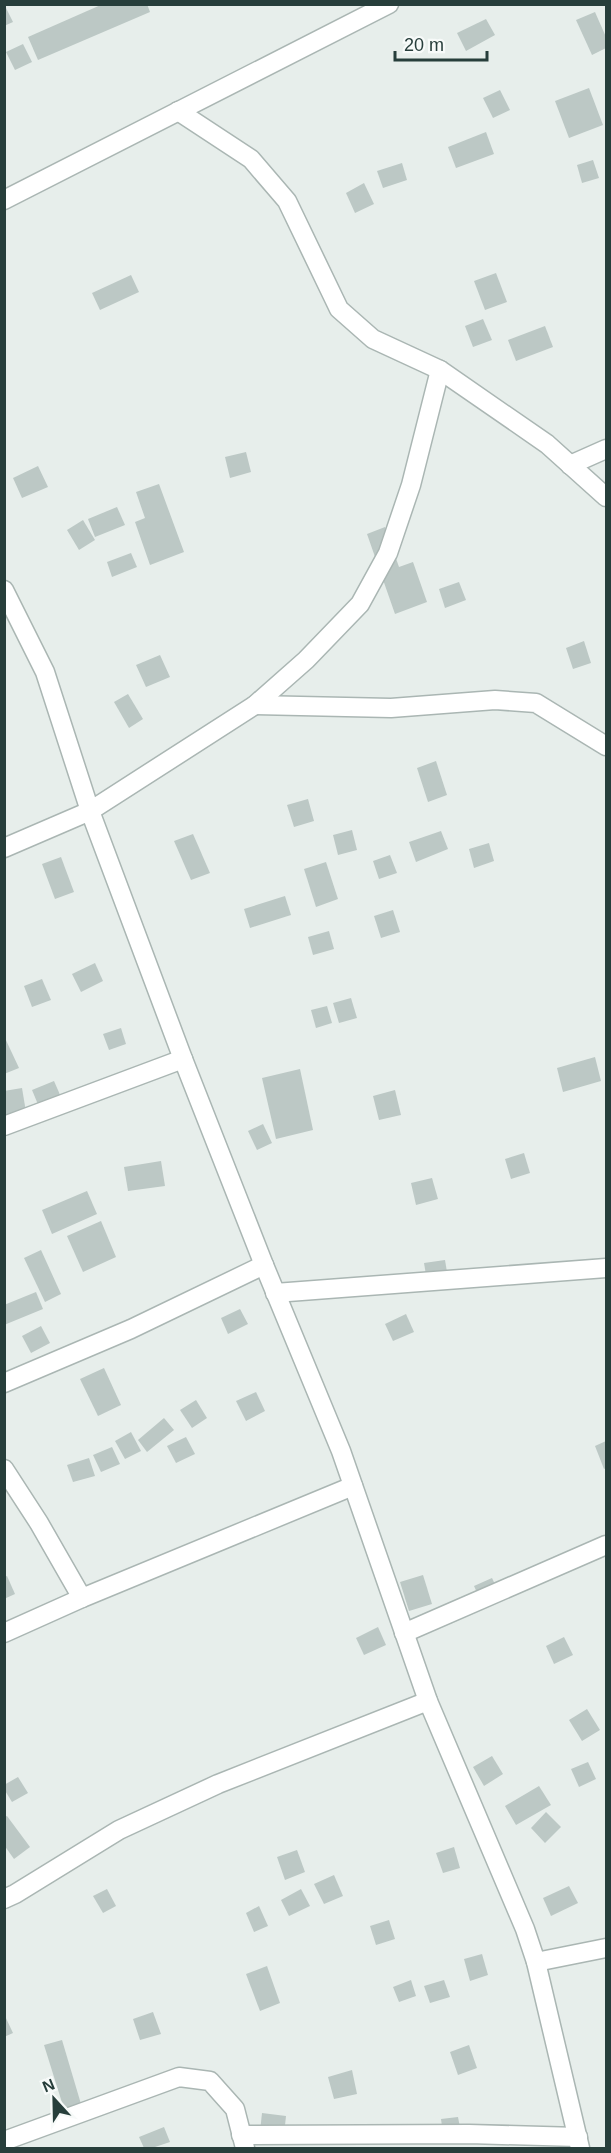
<svg xmlns="http://www.w3.org/2000/svg" width="611" height="2153" font-family="Arial,sans-serif">
  <rect width="100%" height="100%" fill="#e7eeeb"/>
  <g fill="#bcc8c5">
    <path d="M4 4 13 22 4 26Z"/>
    <path d="M103 4H147L150 12 38 60 28 37Z"/>
    <path d="M595 12 606 37V48L592 55 576 20Z"/>
    <path d="M486 19 495 35 466 51 457 33Z"/>
    <path d="M23 44 32 62 15 70 6 52Z"/>
    <path d="M589 88 603 125 569 138 555 101Z"/>
    <path d="M500 90 510 110 493 118 483 98Z"/>
    <path d="M486 132 494 154 456 168 448 147Z"/>
    <path d="M593 160 599 178 582 183 577 165Z"/>
    <path d="M402 163 407 180 383 188 377 171Z"/>
    <path d="M364 183 374 204 355 213 346 193Z"/>
    <path d="M496 273 507 302 485 310 474 281Z"/>
    <path d="M131 275 139 292 100 310 92 293Z"/>
    <path d="M483 319 492 340 473 347 465 326Z"/>
    <path d="M545 326 553 347 516 361 508 340Z"/>
    <path d="M246 452 251 472 230 478 225 457Z"/>
    <path d="M38 466 48 487 22 498 13 478Z"/>
    <path d="M159 484 184 552 150 565 135 522 145 518 136 492Z"/>
    <path d="M117 507 125 525 95 537 88 519Z"/>
    <path d="M83 520 95 540 79 550 67 530Z"/>
    <path d="M385 527 399 567 413 562 427 602 395 614 367 534Z"/>
    <path d="M131 553 137 567 112 577 107 562Z"/>
    <path d="M459 582 466 600 445 608 439 589Z"/>
    <path d="M584 641 591 663 573 669 566 648Z"/>
    <path d="M160 655 170 677 146 687 136 665Z"/>
    <path d="M128 694 143 719 129 728 114 702Z"/>
    <path d="M436 761 447 795 428 802 417 768Z"/>
    <path d="M308 799 314 821 294 827 287 805Z"/>
    <path d="M352 830 357 850 338 855 333 835Z"/>
    <path d="M441 831 448 849 416 862 409 842Z"/>
    <path d="M193 834 210 873 191 880 174 841Z"/>
    <path d="M489 843 494 861 474 868 469 849Z"/>
    <path d="M390 855 397 873 379 879 373 861Z"/>
    <path d="M61 857 74 892 55 899 42 864Z"/>
    <path d="M326 862 338 899 316 907 304 869Z"/>
    <path d="M285 896 291 915 250 928 244 909Z"/>
    <path d="M393 910 400 932 381 938 374 916Z"/>
    <path d="M329 931 334 949 313 955 308 937Z"/>
    <path d="M95 963 103 981 81 992 72 974Z"/>
    <path d="M42 979 51 1000 32 1007 24 986Z"/>
    <path d="M351 998 357 1018 339 1023 333 1003Z"/>
    <path d="M327 1006 332 1023 316 1028 311 1010Z"/>
    <path d="M121 1028 126 1044 109 1050 103 1034Z"/>
    <path d="M4 1036 19 1068 4 1074Z"/>
    <path d="M595 1057 601 1081 563 1092 557 1068Z"/>
    <path d="M300 1069 313 1130 276 1139 262 1078Z"/>
    <path d="M54 1081 64 1104 42 1114 32 1090Z"/>
    <path d="M22 1088 26 1112 4 1115V1091Z"/>
    <path d="M395 1090 401 1115 379 1120 373 1096Z"/>
    <path d="M263 1124 272 1143 257 1150 248 1131Z"/>
    <path d="M524 1153 530 1173 511 1179 505 1159Z"/>
    <path d="M161 1161 165 1186 128 1191 124 1167Z"/>
    <path d="M432 1178 438 1199 416 1205 411 1183Z"/>
    <path d="M87 1191 97 1214 52 1234 42 1210Z"/>
    <path d="M101 1221 116 1257 83 1272 67 1236Z"/>
    <path d="M41 1250 61 1294 45 1302 24 1258Z"/>
    <path d="M445 1260 449 1284 428 1287 424 1263Z"/>
    <path d="M36 1292 43 1309 4 1325V1305Z"/>
    <path d="M240 1309 248 1324 228 1334 221 1318Z"/>
    <path d="M406 1314 414 1332 393 1341 385 1324Z"/>
    <path d="M41 1326 50 1343 31 1353 22 1336Z"/>
    <path d="M104 1368 121 1405 98 1416 80 1379Z"/>
    <path d="M256 1392 265 1411 246 1421 236 1401Z"/>
    <path d="M196 1400 207 1418 192 1428 180 1410Z"/>
    <path d="M164 1418 174 1430 147 1452 138 1440Z"/>
    <path d="M131 1432 141 1451 125 1459 115 1441Z"/>
    <path d="M186 1437 195 1454 176 1463 167 1446Z"/>
    <path d="M606 1441V1468L604 1469 595 1446Z"/>
    <path d="M112 1447 120 1464 101 1472 93 1455Z"/>
    <path d="M89 1458 95 1476 73 1482 67 1465Z"/>
    <path d="M423 1575 432 1604 409 1611 400 1582Z"/>
    <path d="M7 1576 15 1594 4 1599V1577Z"/>
    <path d="M492 1578 502 1599 484 1608 474 1586Z"/>
    <path d="M378 1627 386 1645 364 1655 356 1638Z"/>
    <path d="M564 1637 573 1655 554 1664 546 1646Z"/>
    <path d="M587 1709 600 1730 582 1741 569 1720Z"/>
    <path d="M492 1756 503 1774 484 1786 473 1767Z"/>
    <path d="M588 1762 596 1779 579 1787 571 1769Z"/>
    <path d="M18 1777 28 1793 12 1802 4 1789V1785Z"/>
    <path d="M539 1786 551 1805 516 1825 505 1806Z"/>
    <path d="M546 1812 561 1827 545 1843 531 1828Z"/>
    <path d="M7 1816 30 1847 14 1859 4 1845V1817Z"/>
    <path d="M454 1847 460 1868 443 1873 436 1853Z"/>
    <path d="M297 1850 305 1872 285 1880 277 1857Z"/>
    <path d="M334 1875 343 1896 324 1904 314 1884Z"/>
    <path d="M569 1886 578 1903 551 1916 543 1898Z"/>
    <path d="M107 1889 116 1906 103 1913 93 1896Z"/>
    <path d="M301 1889 310 1906 289 1916 281 1900Z"/>
    <path d="M259 1906 268 1926 254 1932 246 1913Z"/>
    <path d="M389 1920 395 1939 376 1945 370 1926Z"/>
    <path d="M482 1954 488 1975 470 1981 464 1959Z"/>
    <path d="M267 1966 280 2003 260 2011 246 1974Z"/>
    <path d="M411 1980 416 1996 399 2002 393 1987Z"/>
    <path d="M444 1980 450 1997 430 2003 424 1986Z"/>
    <path d="M153 2012 161 2034 140 2040 133 2019Z"/>
    <path d="M4 2014 13 2033 4 2037Z"/>
    <path d="M62 2040 81 2104 64 2109 44 2045Z"/>
    <path d="M469 2045 477 2068 458 2075 450 2052Z"/>
    <path d="M352 2070 357 2094 334 2099 328 2077Z"/>
    <path d="M262 2113 286 2116 283 2144 259 2141Z"/>
    <path d="M458 2117 462 2138 444 2141 441 2119Z"/>
    <path d="M164 2127 170 2142 152 2148H144L139 2137Z"/>
  </g>
  <g fill="none" stroke-linecap="round" stroke-linejoin="round">
    <g stroke="#aab6b3" stroke-width="21">
      <g id="minor">
        <path d="M178 111 251 159 287 201 339 309 373 339 440 370 547 444 606 497"/>
        <path d="M570 465 606 449"/>
        <path d="M4 590 45 672 90 811 183 1059 264 1265 341 1451 428 1701 525 1929 536 1962 580 2148"/>
        <path d="M255 705 391 708 495 700 536 703 606 746"/>
        <path d="M4 848 90 811 255 705 306 660 360 604 388 553 411 485 440 370"/>
        <path d="M4 1126 183 1059"/>
        <path d="M275 1293 606 1268"/>
        <path d="M4 1383 131 1329 264 1265"/>
        <path d="M4 1469 39 1523 82 1598"/>
        <path d="M4 1633 82 1598 353 1486"/>
        <path d="M404 1633 606 1545"/>
        <path d="M4 1899 15 1894 119 1830 218 1784 428 1701"/>
        <path d="M536 1962 606 1948"/>
        <path d="M241 2135 469 2134 578 2137"/>
        <path d="M4 2141 179 2077 210 2081 235 2109 245 2148"/>
      </g>
    </g>
    <g stroke="#aab6b3" stroke-width="21">
      <path id="tertiary" d="M4 200 389 4"/>
    </g>
    <use href="#minor" stroke="#fff" stroke-width="18"/>
    <use href="#tertiary" stroke="#fff" stroke-width="18"/>
  </g>
  <rect width="611" height="2153" fill="none" stroke="#273e3b" stroke-width="12"/>
  <g transform="translate(54 2099) rotate(338)" stroke="#f7faf9" stroke-width="4.5" paint-order="stroke">
  <path d="M0-4.5L10 22L0 15L-10 22Z" fill="#273e3b"/>
  <text y="-9" font-size="16" font-weight="bold" text-anchor="middle" fill="#273e3b">N</text>
  </g>
  <path d="M395 51v9h92v-9" fill="none" stroke="#273e3b" stroke-width="3"/>
  <text x="404" y="51" font-size="18" fill="#273e3b" stroke="#f7faf9" stroke-width="4.5" paint-order="stroke">20 m</text>
</svg>
